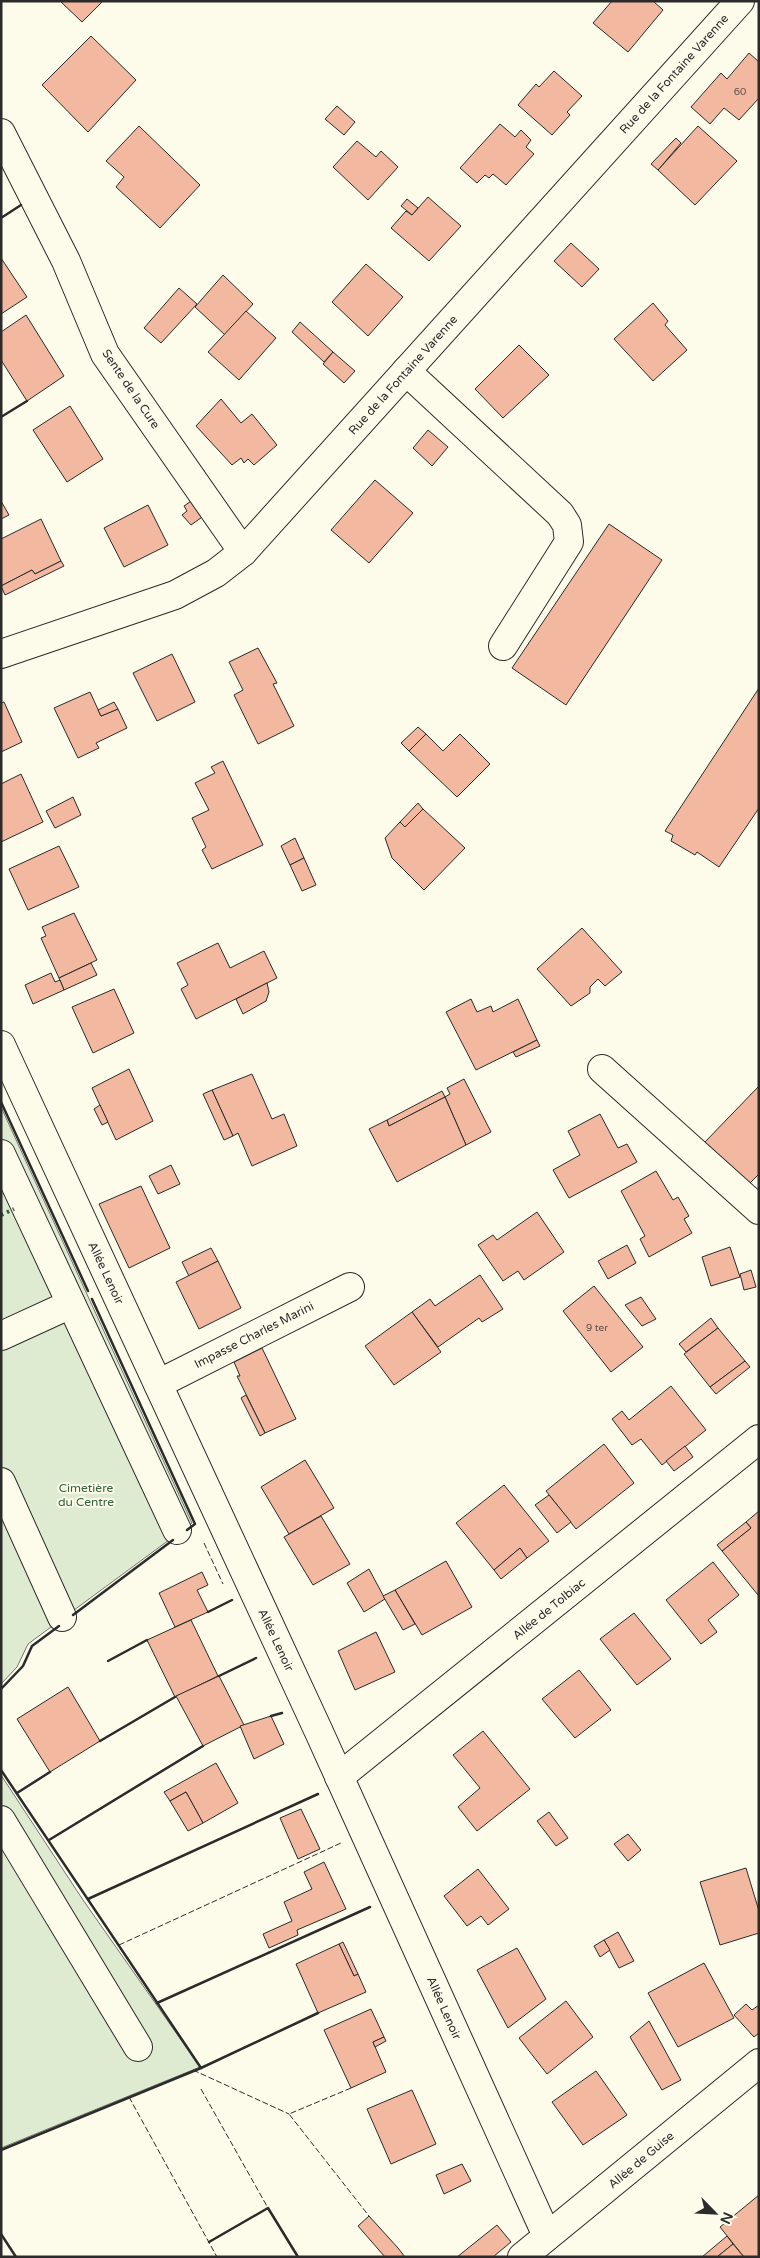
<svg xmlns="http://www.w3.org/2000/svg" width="760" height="2258" font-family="'Varela Round',sans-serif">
  <rect width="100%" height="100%" fill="#fdfbea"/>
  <g fill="#deebd1" stroke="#74746e">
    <path d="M1 1107 192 1523 28 1644 17 1667 1 1684Z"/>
    <path d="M1 1775 83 1900 200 2067 1 2148Z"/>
  </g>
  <g fill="#f2b8a0" stroke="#2b2b2b">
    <path d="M60 1H103L82 22Z"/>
    <path d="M612 1H653L663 10 628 52 593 23Z"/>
    <path d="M91 36 136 80 88 132 42 85Z"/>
    <path d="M749 53 759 62V98L739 120 724 108 710 124 691 107 721 73 727 79Z"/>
    <path d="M554 71 582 96 567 112 570 115 552 135 518 105 536 84 539 87Z"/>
    <path d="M337 106 355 122 344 135 325 119Z"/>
    <path d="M500 124 515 137 521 130 531 140 526 147 534 154 506 185 493 174 489 178 485 175 477 183 460 168Z"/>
    <path d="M139 126 200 185 160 228 116 187 124 177 106 161Z"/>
    <path d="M698 126 737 161 695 205 658 170Z"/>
    <path d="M676 138 681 143 658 170 651 164Z"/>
    <path d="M357 141 376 157 381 151 398 167 368 200 333 167Z"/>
    <path d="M428 197 461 226 429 261 391 228 406 211 412 215Z"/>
    <path d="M407 199 418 208 412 215 401 206Z"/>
    <path d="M571 243 599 269 582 287 554 261Z"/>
    <path d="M1 258 27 297 1 314Z"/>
    <path d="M366 264 403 297 368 336 332 302Z"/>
    <path d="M223 275 253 304 225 335 195 307Z"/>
    <path d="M179 288 197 304 161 343 144 328Z"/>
    <path d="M653 303 668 321 665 325 687 350 653 381 614 339Z"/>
    <path d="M246 311 276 338 239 380 208 352Z"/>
    <path d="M26 315 64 376 27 401 1 360V332Z"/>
    <path d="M300 322 333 352 324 362 292 332Z"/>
    <path d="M519 345 549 375 503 418 475 389Z"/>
    <path d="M333 352 355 371 344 383 323 364Z"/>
    <path d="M221 399 241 423 252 414 277 445 254 465 248 459 244 463 241 458 232 465 196 426Z"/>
    <path d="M70 406 103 459 67 482 33 430Z"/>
    <path d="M428 430 448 447 432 466 413 448Z"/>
    <path d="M375 480 413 513 369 563 331 530Z"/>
    <path d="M194 499 205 515 191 525 182 515 187 511 184 506Z"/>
    <path d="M1 501 9 515 1 519Z"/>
    <path d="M148 505 168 545 124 567 104 528Z"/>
    <path d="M41 519 61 561 35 574 32 570 1 586V539Z"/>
    <path d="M609 524 662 560 566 705 512 668Z"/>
    <path d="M61 561 64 566 5 595 1 586 32 570 35 574Z"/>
    <path d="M258 648 277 683 273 684 294 726 258 744 234 695 243 690 229 662Z"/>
    <path d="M172 654 195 702 157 721 133 673Z"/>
    <path d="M759 688V808L719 867 697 852 695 855 671 841 673 835 665 831Z"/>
    <path d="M90 692 101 716 118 709 127 728 96 743 99 748 78 758 54 708Z"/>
    <path d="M4 702 22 742 1 752V703Z"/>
    <path d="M114 702 118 709 101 716 98 710Z"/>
    <path d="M418 727 426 734 409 751 401 743Z"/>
    <path d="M426 734 443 751 460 734 490 764 457 797 409 751Z"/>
    <path d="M223 761 263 845 212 869 202 850 206 847 192 818 209 810 195 783 215 773 211 767Z"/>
    <path d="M21 774 43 822 1 842V784Z"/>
    <path d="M73 797 81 815 55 828 46 811Z"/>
    <path d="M418 803 423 809 405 827 400 822Z"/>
    <path d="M423 809 465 848 424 890 392 858 385 838 400 822 405 827Z"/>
    <path d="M295 838 304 858 290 865 281 846Z"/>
    <path d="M59 846 79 887 28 910 9 869Z"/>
    <path d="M304 858 316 885 302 891 290 865Z"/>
    <path d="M74 913 97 960 59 978 41 938 46 936 42 927Z"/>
    <path d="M582 928 622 972 605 986 598 979 590 987V993L571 1006 537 969Z"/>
    <path d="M218 943 230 968 264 951 277 978 196 1019 181 989 188 985 177 963Z"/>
    <path d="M91 963 97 975 64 990 59 978Z"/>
    <path d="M51 973 55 982 60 980 64 990 33 1004 25 985Z"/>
    <path d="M267 983 269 992 266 1001 243 1014 236 999Z"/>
    <path d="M114 989 134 1033 93 1053 72 1007Z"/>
    <path d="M471 999 477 1012 491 1006 493 1012 518 999 537 1040 476 1070 446 1012Z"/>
    <path d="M537 1040 540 1046 516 1057 513 1052Z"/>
    <path d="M129 1069 153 1121 116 1140 92 1088Z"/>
    <path d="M252 1074 272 1119 284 1114 297 1146 252 1166 238 1133 233 1136 212 1090Z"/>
    <path d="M464 1079 491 1132 466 1145 445 1097 450 1094 447 1088Z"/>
    <path d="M759 1086V1174L749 1184 704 1143Z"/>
    <path d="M212 1090 233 1136 224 1140 203 1094Z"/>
    <path d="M442 1091 445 1097 389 1126 387 1120Z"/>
    <path d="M445 1097 466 1145 397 1182 369 1129 387 1120 389 1126Z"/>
    <path d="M100 1105 108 1122 102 1125 94 1109Z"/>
    <path d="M600 1114 618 1148 627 1144 637 1162 569 1198 553 1170 580 1155 568 1131Z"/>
    <path d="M171 1165 180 1184 158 1194 149 1176Z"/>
    <path d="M656 1171 673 1200 678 1197 689 1216 684 1219 692 1233 649 1257 640 1239 645 1236 621 1191Z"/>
    <path d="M141 1186 170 1248 129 1268 99 1204Z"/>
    <path d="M537 1212 564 1252 524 1280 518 1271 503 1281 478 1245 493 1235 497 1240Z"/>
    <path d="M627 1245 636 1263 608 1279 598 1261Z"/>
    <path d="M730 1247 740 1277 711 1286 702 1257Z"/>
    <path d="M211 1248 218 1261 189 1276 182 1262Z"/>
    <path d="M218 1261 241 1308 199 1329 176 1282Z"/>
    <path d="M751 1270 756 1287 744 1290 740 1274Z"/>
    <path d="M480 1275 503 1309 482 1322 479 1318 438 1347 412 1312 430 1299 435 1306Z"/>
    <path d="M594 1286 643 1347 611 1372 563 1311Z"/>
    <path d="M641 1297 656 1319 642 1326 625 1305Z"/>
    <path d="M412 1312 441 1352 394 1385 365 1346Z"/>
    <path d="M711 1318 718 1328 686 1352 679 1344Z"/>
    <path d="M718 1328 745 1361 710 1387 684 1354Z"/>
    <path d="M262 1348 296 1419 265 1433 237 1376H240L234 1362Z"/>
    <path d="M745 1361 750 1367 716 1394 710 1387Z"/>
    <path d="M671 1386 706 1430 662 1465 641 1439 632 1445 612 1419 622 1411 629 1420Z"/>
    <path d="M246 1395 265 1433 260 1436 241 1398Z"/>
    <path d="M604 1444 634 1483 576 1529 546 1491Z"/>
    <path d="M685 1446 693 1457 674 1471 666 1461Z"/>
    <path d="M305 1460 334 1508 289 1534 261 1487Z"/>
    <path d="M504 1485 549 1541 527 1558 520 1548 494 1570 456 1523Z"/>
    <path d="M549 1495 571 1522 557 1533 535 1505Z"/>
    <path d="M759 1511V1594L758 1595 722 1551 751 1528 746 1522Z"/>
    <path d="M321 1516 350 1564 313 1585 284 1537Z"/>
    <path d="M746 1522 751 1528 722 1551 717 1545Z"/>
    <path d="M520 1548 527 1558 501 1579 494 1570Z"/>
    <path d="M446 1561 472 1607 422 1635 395 1590Z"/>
    <path d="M713 1562 739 1595 708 1620 717 1632 701 1644 666 1600Z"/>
    <path d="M369 1569 385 1599 364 1612 347 1583Z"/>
    <path d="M202 1572 208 1585 197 1590 208 1612 175 1627 159 1593Z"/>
    <path d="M395 1590 415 1624 403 1630 383 1596Z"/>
    <path d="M634 1613 671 1659 637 1685 600 1639Z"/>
    <path d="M191 1620 218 1676 175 1697 147 1640Z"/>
    <path d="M376 1632 395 1672 355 1690 338 1651Z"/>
    <path d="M579 1670 611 1710 575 1738 542 1699Z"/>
    <path d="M219 1676 244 1725 203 1746 176 1696Z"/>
    <path d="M68 1687 100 1741 50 1772 17 1719Z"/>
    <path d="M271 1716 284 1744 254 1759 240 1726Z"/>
    <path d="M483 1731 530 1789 477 1831 458 1807 480 1788 453 1755Z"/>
    <path d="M216 1763 238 1803 203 1823 186 1792 170 1801 164 1792Z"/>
    <path d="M186 1792 203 1823 188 1831 170 1801Z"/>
    <path d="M301 1809 320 1849 298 1859 280 1818Z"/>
    <path d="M549 1812 568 1838 556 1846 537 1821Z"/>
    <path d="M628 1834 641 1850 628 1861 614 1844Z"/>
    <path d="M324 1862 346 1909 297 1930 298 1935 269 1948 263 1934 292 1921 284 1902 312 1889 304 1872Z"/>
    <path d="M746 1868 759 1911V1933L720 1945 700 1882Z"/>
    <path d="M478 1869 509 1909 488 1925 481 1916 467 1926 444 1896Z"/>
    <path d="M618 1932 634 1961 619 1968 604 1940Z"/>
    <path d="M604 1940 610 1950 600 1957 594 1946Z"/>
    <path d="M343 1942 358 1974 354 1976 339 1944Z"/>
    <path d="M339 1944 354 1976 358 1974 366 1992 318 2013 296 1964Z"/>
    <path d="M517 1948 546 1999 508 2028 477 1970Z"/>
    <path d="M704 1963 734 2018 678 2047 648 1993Z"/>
    <path d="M566 2001 593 2037 547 2074 519 2038Z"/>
    <path d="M746 2004 752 2010 759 2005V2033L754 2037 734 2015Z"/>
    <path d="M371 2009 384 2037 373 2042 386 2072 351 2088 324 2030Z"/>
    <path d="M649 2021 681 2080 662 2090 630 2037Z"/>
    <path d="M384 2037 386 2041 375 2047 373 2042Z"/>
    <path d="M596 2071 627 2115 583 2145 552 2102Z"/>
    <path d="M412 2090 436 2144 391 2164 367 2109Z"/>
    <path d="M462 2164 471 2181 444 2194 436 2175Z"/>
    <path d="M759 2195V2257H744L720 2227Z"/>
    <path d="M369 2216 398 2248 405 2257H385L358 2226Z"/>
    <path d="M497 2225 511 2242 493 2257H457Z"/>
    <path d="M727 2236 733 2244 717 2257H702Z"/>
    <path d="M733 2244 744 2257H717Z"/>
  </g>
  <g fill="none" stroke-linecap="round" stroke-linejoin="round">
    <g stroke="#2b2b2b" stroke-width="30">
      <g id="minor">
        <path d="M1 133 66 261 105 354 243 552"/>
        <path d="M406 371 560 514 567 525 569 542 503 646"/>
        <path d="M1 654 175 595 216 573 243 552 740 1"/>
        <path d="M1 1045 319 1732 547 2236"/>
        <path d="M602 1069 759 1210"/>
        <path d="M1 1154 177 1530"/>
        <path d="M1 1336 71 1304"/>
        <path d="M158 1384 350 1287"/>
        <path d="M1 1482 62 1617"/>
        <path d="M339 1777 759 1439"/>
        <path d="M1 1820 138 2047"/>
        <path d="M522 2257 759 2063"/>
      </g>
    </g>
    <use href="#minor" stroke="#fdfbea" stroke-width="28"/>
    <path stroke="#34623c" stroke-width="4" stroke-dasharray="2.5 4" stroke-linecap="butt" d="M1 1215 14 1209"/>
    <g stroke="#2b2b2b" stroke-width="1" stroke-dasharray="6 2.5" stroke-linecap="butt">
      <path d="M204 1543 223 1584"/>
      <path d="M119 1945 341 1843"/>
      <path d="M193 2070 289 2114"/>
      <path d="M351 2088 289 2114 369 2216"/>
      <path d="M201 2089 268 2208"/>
      <path d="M129 2097 217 2257"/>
    </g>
    <g stroke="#2b2b2b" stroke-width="2.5">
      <path d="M1 218 21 205"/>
      <path d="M1 417 27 401"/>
      <path d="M1 1102 88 1291"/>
      <path d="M92 1299 195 1524 187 1530"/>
      <path d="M208 1612 232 1600"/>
      <path d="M73 1615 173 1540"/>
      <path d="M108 1661 147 1640"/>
      <path d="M219 1676 256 1658"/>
      <path d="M1 1689 23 1666 32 1646 59 1626"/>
      <path d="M271 1716 282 1713"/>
      <path d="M100 1741 175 1697"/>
      <path d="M1 1770 201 2068 1 2150"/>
      <path d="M17 1793 50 1772"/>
      <path d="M49 1840 203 1746"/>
      <path d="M88 1899 318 1794"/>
      <path d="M157 2003 370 1907"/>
      <path d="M201 2068 318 2013"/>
      <path d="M1 2234 16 2257"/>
      <path d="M209 2242 268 2208 298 2257"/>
    </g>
  </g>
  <g text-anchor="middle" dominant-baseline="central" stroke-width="4" stroke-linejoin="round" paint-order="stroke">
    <g font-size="10" fill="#5d4e48">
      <text x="740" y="92">60</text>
      <text x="597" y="1328">9 ter</text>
    </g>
    <g font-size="12" fill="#2b2b2b" stroke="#fdfbea">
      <text transform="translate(674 74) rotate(-48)">Rue de la Fontaine Varenne</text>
      <text transform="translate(403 375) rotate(-48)">Rue de la Fontaine Varenne</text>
      <text transform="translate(131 389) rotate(56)">Sente de la Cure</text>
      <text transform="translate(106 1273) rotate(65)">Allée Lenoir</text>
      <text transform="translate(254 1335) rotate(-27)">Impasse Charles Marini</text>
      <text transform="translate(549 1609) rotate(-39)">Allée de Tolbiac</text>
      <text transform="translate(276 1640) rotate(65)">Allée Lenoir</text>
      <text transform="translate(444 2008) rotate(66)">Allée Lenoir</text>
      <text transform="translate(641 2160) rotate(-40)">Allée de Guise</text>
    </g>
    <g font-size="12" fill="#34623c" stroke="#fdfbea">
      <text x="86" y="1488">Cimetière<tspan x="86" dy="14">du Centre</tspan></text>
    </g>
  </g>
  <rect width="760" height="2258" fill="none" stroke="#2b2b2b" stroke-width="5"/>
  <g transform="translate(715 2213) rotate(114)" stroke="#fdfbea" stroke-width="4" paint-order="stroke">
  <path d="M0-4L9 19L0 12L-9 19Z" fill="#2b2b2b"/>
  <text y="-8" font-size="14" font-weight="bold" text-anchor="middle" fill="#2b2b2b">N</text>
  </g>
</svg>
